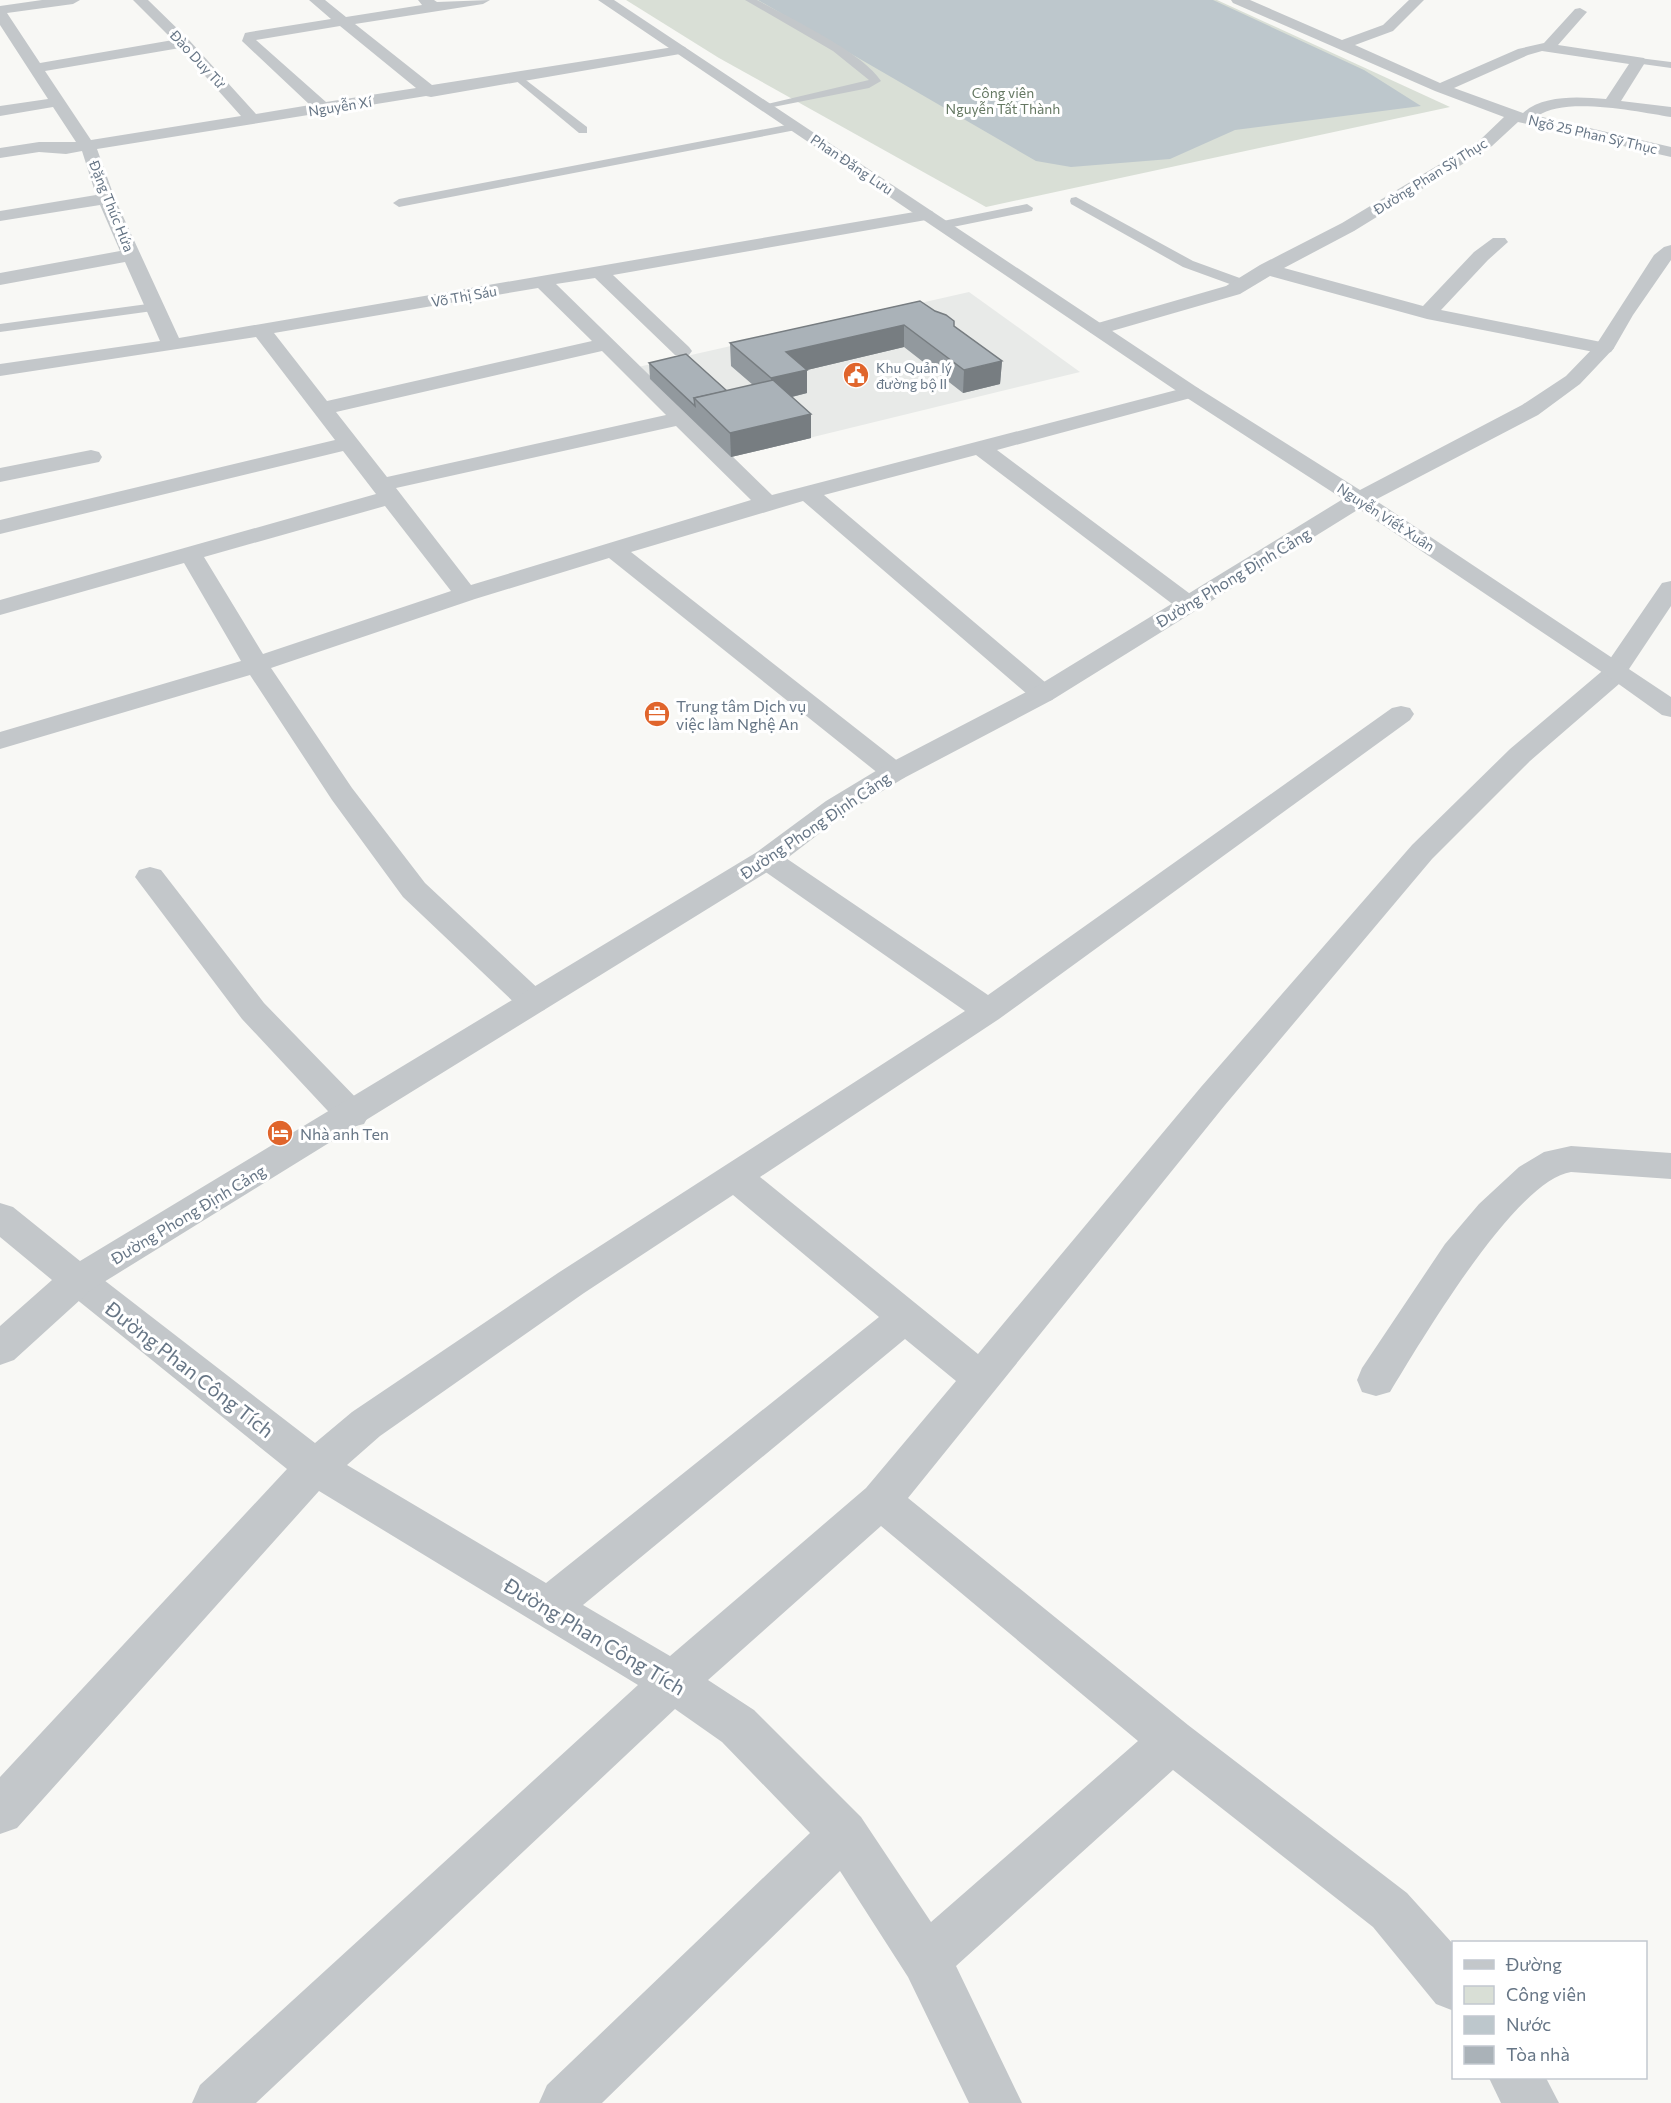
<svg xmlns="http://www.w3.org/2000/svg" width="1671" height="2103" font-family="Commissioner,sans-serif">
  <rect width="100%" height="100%" fill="#f8f8f5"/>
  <path fill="#e8eae8" d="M969 292 1080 372 731 457 638 367Z"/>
  <path fill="#d9dfd6" d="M626 0H1217L1450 107 986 207 719 58Z"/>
  <path fill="#bdc7cc" d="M758 0H1213L1364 70 1421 106 1235 130 1170 159 1071 167 1036 161Z"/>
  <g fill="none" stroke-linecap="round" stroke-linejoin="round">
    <g fill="#c3c7ca" fill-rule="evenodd">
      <path d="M745 0H757C788 17 864 53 881 81L869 88 763 109V105L869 80 833 51Z"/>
      <path d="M1639 58 1671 62V68L1635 63 1634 61Z"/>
      <path d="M518 74 587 127V133H579L514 79 512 77Z"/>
      <path d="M797 123 801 125V129L399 207 393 203 399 199Z"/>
      <path d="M1076 197 1193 261 1248 281 1250 284 1243 288 1238 287 1183 267 1071 204 1070 201 1071 198Z"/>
      <path d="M1027 204 1033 208 1032 211 943 229 936 225 943 221Z"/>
      <path d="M155 303 162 307 160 310 0 332V324Z"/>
    </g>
    <g fill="#c3c7ca" fill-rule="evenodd">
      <path d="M42 0H80L73 4 7 13 40 63 173 40 133 0H148L189 40 256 114 310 105 242 41 245 33 250 32 331 19 309 0H325L346 17 422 5 418 0H434L437 2 490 0 483 4 355 24 432 85 680 46 685 47 687 50 685 53 680 54 431 97 426 96 97 149 115 199 179 338 926 210 932 211 935 215 932 219 926 220 613 275 689 347 692 351 689 355H675L595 278 556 284 772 495 1184 388 1191 386 1198 388 1201 392 1198 396 997 450 1197 599 1200 604 1197 609 1188 611 1179 609 976 455 824 495 1052 688 1056 694 1052 700 1043 702 1034 700 803 501 631 552 904 766 908 772 904 778 894 780 884 778 609 558 475 599 271 668 352 788 425 883 544 994 549 1002 544 1010 533 1013 522 1010 403 897 332 800 250 675 0 749V732L241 661 184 563 0 615V600L376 494 343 451 0 534V520L335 440 256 337 0 376V364L160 341 125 262 0 285V273L120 251 100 205 0 221V211L96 195 82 151 66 154 39 152 0 158V148L39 142H76L53 107 0 116V106L48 99 0 25V6ZM340 26 416 88 326 102 256 40ZM180 48 241 116 91 140 45 71ZM538 288 592 341 327 401 274 333ZM602 351 666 415 387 477 336 412ZM676 426 751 500 471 585 396 488ZM385 506 451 591 263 654 204 557Z"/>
      <path d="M1231 0H1250L1342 40 1383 25 1409 0H1424L1393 31 1355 45 1440 83 1518 49 1544 43 1575 9 1580 8 1587 12 1558 45 1644 58 1646 61 1621 101 1671 107V117C1640 112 1564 96 1538 116L1671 147V157L1518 122 1492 146 1354 231 1284 268 1423 306 1474 252 1493 238H1505L1508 242 1488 260 1441 310 1611 344 1614 348 1611 352 1604 354 1427 319 1270 276 1240 294 1105 333H1091L1088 329 1091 325 1226 286 1260 265 1342 223 1480 140 1504 117 1435 91 1233 3ZM1542 51 1629 64 1606 99C1580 97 1544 94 1523 113L1454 88 1528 55Z"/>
      <path d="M91 450 99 452 102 457 99 462 0 482V468Z"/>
      <path d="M1671 581V606L1619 684 1530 761 1432 859 1225 1105 908 1498 1188 1725 1407 1893 1454 1945V2011L1436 2004 1373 1927 1173 1770 956 1966 1022 2103H969L908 1977 840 1871 602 2103H539L547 2085 810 1833 722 1742 675 1709 256 2103H192L200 2085 638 1685 319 1491 17 1828 0 1834V1777L287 1469 65 1290 59 1280 65 1270 78 1265 91 1270 315 1443 352 1412 558 1273 965 1011 757 866 752 859 757 852 767 850 777 852 988 995 1392 708 1401 706 1410 708 1414 714 1410 720 999 1019 760 1177 978 1354 1201 1087 1412 845 1510 749 1601 672 1662 583ZM733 1195 879 1317 546 1583 347 1465 380 1436 584 1293ZM905 1339 956 1381 866 1488 670 1656 583 1605ZM881 1526 1138 1741 931 1922 861 1817 754 1710 708 1680Z"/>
      <path d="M150 867 161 870 264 1003 364 1106 369 1115 364 1124 352 1127 340 1124 242 1019 135 877 139 870Z"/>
      <path d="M1571 1146 1671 1153V1179L1571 1172C1515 1180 1420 1343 1390 1392L1376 1396 1362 1392 1357 1380 1362 1368 1445 1244 1479 1204 1519 1167 1544 1152Z"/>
      <path d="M1489 2078H1546L1559 2103H1501Z"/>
    </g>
    <path fill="#c3c7ca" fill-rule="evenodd" d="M598 0H614L1198 388 1360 490 1522 405 1566 376 1596 345 1654 255 1664 247 1671 245V260L1633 315 1614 348 1580 384 1538 415 1375 500 1671 697V717L1662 715 1606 675 1359 509 1052 700 904 778 846 813 777 866 91 1290 14 1360 0 1365V1326L52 1280 0 1237V1203L13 1207 80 1261 757 852 826 801 884 766 1034 688 1343 499 1184 396Z"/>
  </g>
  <path fill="#92999e" d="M920 301 1002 361 1000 384 963 393 904 347 807 370V393L792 397 811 414V438L731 457 650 379 649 363 727 391 753 385 731 366 730 343Z"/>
  <g fill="#777d81">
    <path d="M904 325V347L786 375V352Z"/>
    <path d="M1002 361 1000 384 963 393 964 370Z"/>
    <path d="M807 370V393L771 402V378Z"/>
    <path d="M811 414V438L731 457 730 433Z"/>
  </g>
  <g fill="#aab2b8" stroke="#777d81" stroke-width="1.5">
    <path d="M920 301 935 311 946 315 954 321V326L1002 361 964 370 904 325 786 352 807 370 771 378 730 343Z"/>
    <path d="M686 354 727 391 694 398 695 406 649 363Z"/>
    <path d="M773 380 811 414 730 433 694 398Z"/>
  </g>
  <defs>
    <g id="civic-disc" transform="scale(1.35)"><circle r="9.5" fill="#e0652c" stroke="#fff"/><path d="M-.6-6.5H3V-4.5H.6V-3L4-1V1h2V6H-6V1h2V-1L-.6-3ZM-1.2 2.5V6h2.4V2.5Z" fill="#fff"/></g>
    <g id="office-disc" transform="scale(1.35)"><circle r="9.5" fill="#e0652c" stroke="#fff"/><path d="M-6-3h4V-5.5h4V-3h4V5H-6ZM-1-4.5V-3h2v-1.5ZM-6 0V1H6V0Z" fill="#fff"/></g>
    <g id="hotel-disc" transform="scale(1.35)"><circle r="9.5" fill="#e0652c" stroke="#fff"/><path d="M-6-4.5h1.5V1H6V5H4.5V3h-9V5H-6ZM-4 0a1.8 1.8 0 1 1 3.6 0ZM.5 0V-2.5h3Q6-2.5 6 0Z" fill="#fff"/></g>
  </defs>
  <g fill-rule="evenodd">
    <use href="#civic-disc" x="856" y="375"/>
    <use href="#office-disc" x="657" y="714"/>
    <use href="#hotel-disc" x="280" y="1133"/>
  </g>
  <g text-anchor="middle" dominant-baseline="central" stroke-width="6" stroke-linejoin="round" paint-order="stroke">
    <g font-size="14" fill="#677686" stroke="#fff">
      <text transform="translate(198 59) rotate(47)">Đào Duy Từ</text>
      <text transform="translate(340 106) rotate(-9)">Nguyễn Xí</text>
      <text transform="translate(1593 134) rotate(13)">Ngõ 25 Phan Sỹ Thục</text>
      <text transform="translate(852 164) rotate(34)">Phan Đăng Lưu</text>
      <text transform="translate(1430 176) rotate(-32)">Đường Phan Sỹ Thục</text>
      <text transform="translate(112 206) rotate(68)">Đặng Thúc Hứa</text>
      <text transform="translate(464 296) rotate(-10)">Võ Thị Sáu</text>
      <text transform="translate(1386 517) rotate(33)">Nguyễn Viết Xuân</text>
    </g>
    <g font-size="14" fill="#657862" stroke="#fff">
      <text x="1003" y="92">Công viên<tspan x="1003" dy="16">Nguyễn Tất Thành</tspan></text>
    </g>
    <g font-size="14" fill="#677686" stroke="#fff" text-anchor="start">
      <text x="876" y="367">Khu Quản lý<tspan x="876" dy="16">đường bộ II</tspan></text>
    </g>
    <g font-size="16" fill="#677686" stroke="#fff">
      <text transform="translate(1233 577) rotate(-31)">Đường Phong Định Cảng</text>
      <text transform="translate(815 825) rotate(-34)">Đường Phong Định Cảng</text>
      <text transform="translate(188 1214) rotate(-31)">Đường Phong Định Cảng</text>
    </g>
    <g font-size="16" fill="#677686" stroke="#fff" text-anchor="start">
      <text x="676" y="705">Trung tâm Dịch vụ<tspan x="676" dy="18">việc làm Nghệ An</tspan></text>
      <text x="300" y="1133">Nhà anh Ten</text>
    </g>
    <g font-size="20" fill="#677686" stroke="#fff">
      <text transform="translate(190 1369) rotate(38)">Đường Phan Công Tích</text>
      <text transform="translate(595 1636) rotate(31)">Đường Phan Công Tích</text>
    </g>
  </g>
  <rect x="1452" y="1941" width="195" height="138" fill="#ffffff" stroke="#c2c8cf" stroke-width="1.5"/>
  <rect x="1464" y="1960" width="30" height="9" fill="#c3c7ca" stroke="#c2c8cf" stroke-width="1.5"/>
  <text x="1506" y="1971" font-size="18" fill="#677686">Đường</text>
  <rect x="1464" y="1986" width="30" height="18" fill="#d9dfd6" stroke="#c2c8cf" stroke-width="1.5"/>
  <text x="1506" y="2001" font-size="18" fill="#677686">Công viên</text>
  <rect x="1464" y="2016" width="30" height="18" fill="#bdc7cc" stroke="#c2c8cf" stroke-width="1.5"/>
  <text x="1506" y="2031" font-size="18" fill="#677686">Nước</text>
  <rect x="1464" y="2046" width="30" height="18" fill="#aab2b8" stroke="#c2c8cf" stroke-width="1.5"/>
  <text x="1506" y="2061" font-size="18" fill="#677686">Tòa nhà</text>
</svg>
